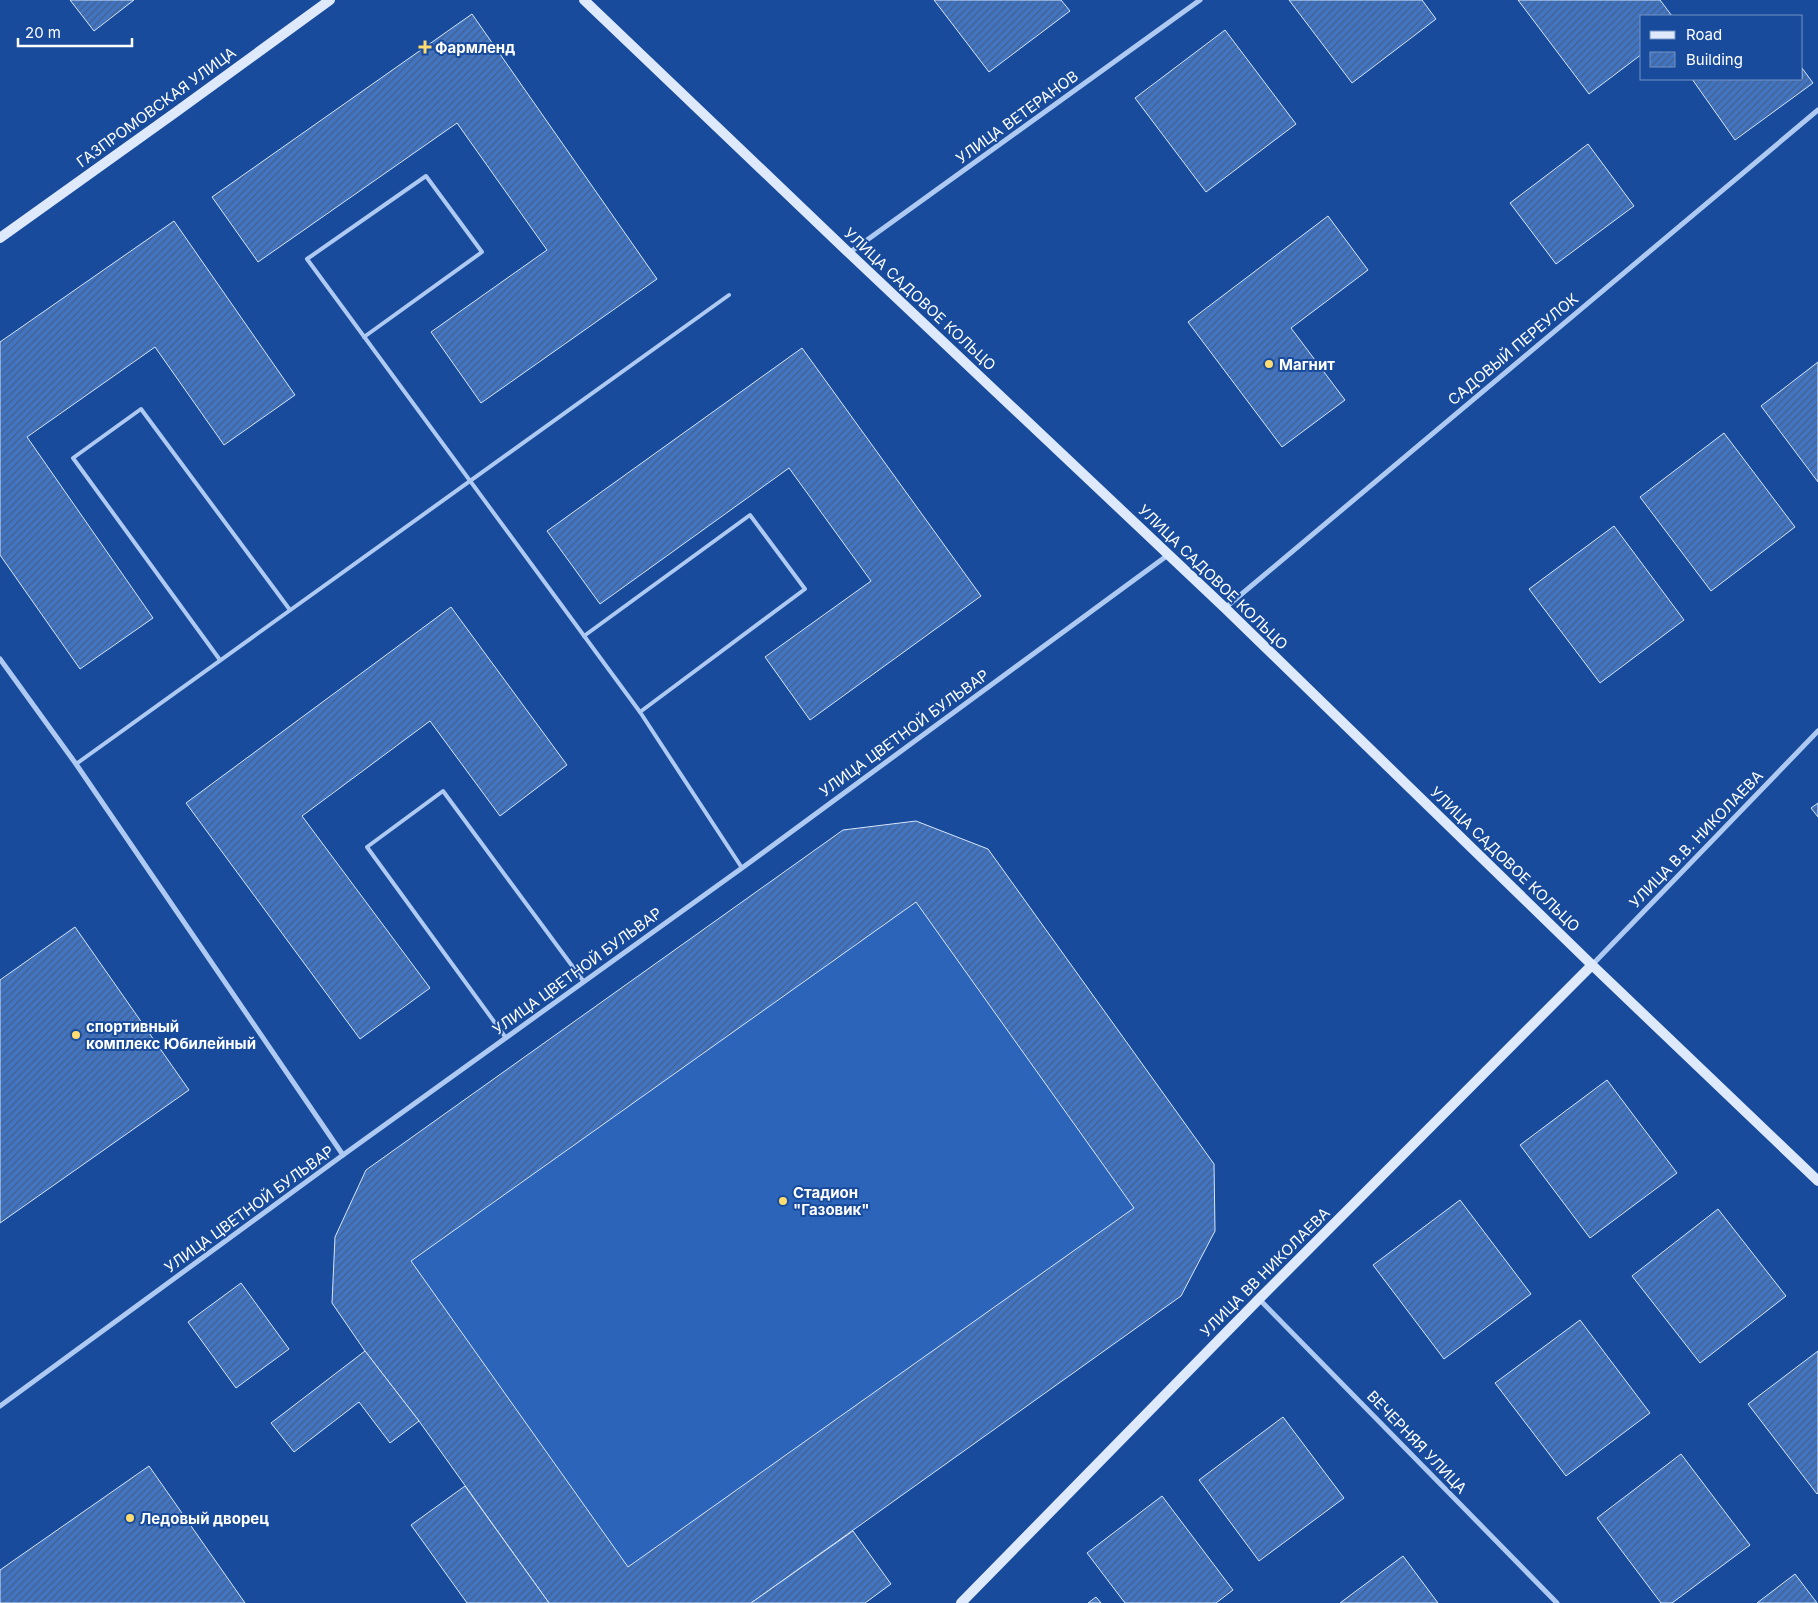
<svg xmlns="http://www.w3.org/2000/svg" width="1818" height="1603" font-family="Inter,sans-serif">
  <defs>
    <pattern id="building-hatch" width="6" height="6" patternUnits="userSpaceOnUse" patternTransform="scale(1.25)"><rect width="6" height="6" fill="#4174c2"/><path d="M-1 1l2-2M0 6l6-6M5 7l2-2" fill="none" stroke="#466087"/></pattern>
  </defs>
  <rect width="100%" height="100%" fill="#184b9c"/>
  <path fill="#2c64b9" d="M916 821 988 849 1214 1164 1181 1296 751 1603H549L419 1421 365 1351 332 1303Z"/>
  <g fill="url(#building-hatch)" stroke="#d6e6fc" fill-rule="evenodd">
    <path d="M70 0H134L94 31Z"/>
    <path d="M934 0H1061L1070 11 989 72Z"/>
    <path d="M1289 0H1422L1436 19 1352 83Z"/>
    <path d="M1518 0H1660L1672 16H1642V54L1589 94Z"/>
    <path d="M472 14 657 279 481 403 431 332 547 250 457 123 258 262 212 197Z"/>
    <path d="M1225 30 1296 124 1206 192 1135 98Z"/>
    <path d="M1802 68 1813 83 1735 140 1692 79H1802Z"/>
    <path d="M1588 144 1634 206 1556 264 1510 203Z"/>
    <path d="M1328 216 1368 270 1291 328 1345 400 1282 447 1188 322Z"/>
    <path d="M174 221 295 395 224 445 155 347 27 437 153 618 80 669 0 555V342Z"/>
    <path d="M802 348 981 596 810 720 765 657 871 581 789 468 600 604 547 531Z"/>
    <path d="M1818 362V482L1761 406Z"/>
    <path d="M1724 433 1795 527 1711 591 1640 497Z"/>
    <path d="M1614 526 1684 620 1600 683 1529 589Z"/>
    <path d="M451 607 567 765 500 816 430 721 302 816 430 988 360 1039 186 803Z"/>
    <path d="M1818 803V817L1811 808Z"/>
    <path d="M916 821 988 849 1214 1164 1215 1231 1181 1296 751 1603H549L419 1421 365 1351 332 1303 335 1237 366 1170 843 830ZM916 902 1134 1208 628 1567 411 1261Z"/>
    <path d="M75 927 189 1090 0 1223V980Z"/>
    <path d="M1607 1080 1677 1173 1590 1238 1520 1145Z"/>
    <path d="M1460 1200 1531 1294 1444 1359 1373 1265Z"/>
    <path d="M1718 1209 1786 1296 1700 1363 1632 1276Z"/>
    <path d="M241 1283 289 1349 236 1388 188 1322Z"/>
    <path d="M1580 1320 1650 1413 1566 1476 1495 1383Z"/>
    <path d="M365 1351 419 1421 390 1443 359 1402 294 1452 271 1423Z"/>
    <path d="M1818 1351V1493L1817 1494 1748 1404Z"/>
    <path d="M1283 1417 1344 1498 1259 1561 1199 1480Z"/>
    <path d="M1681 1454 1750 1545 1672 1603H1661L1597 1518Z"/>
    <path d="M149 1466 245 1603H0V1570Z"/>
    <path d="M465 1486 549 1603H467L411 1525Z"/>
    <path d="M1162 1496 1233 1590 1216 1603H1125L1087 1553Z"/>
    <path d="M853 1531 891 1584 865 1603H751Z"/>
    <path d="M1403 1556 1438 1603H1340Z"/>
    <path d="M1795 1574 1817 1603H1757Z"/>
    <path d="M1096 1597 1101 1603H1088Z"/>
  </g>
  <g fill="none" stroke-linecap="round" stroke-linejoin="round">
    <g stroke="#afcaf2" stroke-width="4">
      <path d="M364 337 482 252 426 176 307 259 640 712 742 868"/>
      <path d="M584 636 750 515 805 589 640 712"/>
      <path d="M220 660 73 458 141 409 290 610"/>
      <path d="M76 764 729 295"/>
      <path d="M506 1038 367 847 443 791 584 982"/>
    </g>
    <g stroke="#afcaf2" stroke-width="5">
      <path d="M849 253 1200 0"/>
      <path d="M1225 608 1818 110"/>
      <path d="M0 659 76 764 343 1155"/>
      <path d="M1592 965 1818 731"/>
      <path d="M1259 1299 1557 1603"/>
      <path d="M0 1406 343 1155 742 868 1168 555"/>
    </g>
    <g stroke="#dee9fc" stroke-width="10">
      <path d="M584 0 849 253 1225 608 1592 965 1818 1181"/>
      <path d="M0 238 176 112 330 0"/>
      <path d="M961 1603 1259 1299 1592 965"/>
    </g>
  </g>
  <g fill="#ffdc70" stroke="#184b9c" stroke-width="2">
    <path d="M422.5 39.5h5v5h5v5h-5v5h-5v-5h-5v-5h5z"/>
    <circle cx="1269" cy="364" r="5"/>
    <circle cx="76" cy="1035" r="5"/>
    <circle cx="783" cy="1201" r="5"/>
    <circle cx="130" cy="1518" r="5"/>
  </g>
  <g text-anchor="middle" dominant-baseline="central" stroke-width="4" stroke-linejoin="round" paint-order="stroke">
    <g font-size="15" font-weight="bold" fill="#fff" stroke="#184b9c" text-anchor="start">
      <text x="435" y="47">Фармленд</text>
      <text x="1279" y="364">Магнит</text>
      <text x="86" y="1026">спортивный<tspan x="86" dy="17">комплекс Юбилейный</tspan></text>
      <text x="793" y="1192">Стадион<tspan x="793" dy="17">"Газовик"</tspan></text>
      <text x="140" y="1518">Ледовый дворец</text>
    </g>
    <g font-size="15" fill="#fff" stroke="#184b9c">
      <text transform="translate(156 107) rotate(-36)">ГАЗПРОМОВСКАЯ УЛИЦА</text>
      <text transform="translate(1017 117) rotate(-36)">УЛИЦА ВЕТЕРАНОВ</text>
      <text transform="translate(920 299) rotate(43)">УЛИЦА САДОВОЕ КОЛЬЦО</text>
      <text transform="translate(1513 349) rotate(-40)">САДОВЫЙ ПЕРЕУЛОК</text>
      <text transform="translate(1213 577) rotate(44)">УЛИЦА САДОВОЕ КОЛЬЦО</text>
      <text transform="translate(904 733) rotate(-36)">УЛИЦА ЦВЕТНОЙ БУЛЬВАР</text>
      <text transform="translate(1696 839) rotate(-46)">УЛИЦА В.В. НИКОЛАЕВА</text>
      <text transform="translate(1505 859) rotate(44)">УЛИЦА САДОВОЕ КОЛЬЦО</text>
      <text transform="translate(577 971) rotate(-36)">УЛИЦА ЦВЕТНОЙ БУЛЬВАР</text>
      <text transform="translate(249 1209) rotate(-36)">УЛИЦА ЦВЕТНОЙ БУЛЬВАР</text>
      <text transform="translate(1265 1272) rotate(-45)">УЛИЦА ВВ НИКОЛАЕВА</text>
      <text transform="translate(1417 1442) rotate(46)">ВЕЧЕРНЯЯ УЛИЦА</text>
    </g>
  </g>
  <rect x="1640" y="15" width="162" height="65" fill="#184b9c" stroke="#7493c4"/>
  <rect x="1650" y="31" width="25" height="8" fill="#dee9fc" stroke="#7493c4"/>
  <text x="1686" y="40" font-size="15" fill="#ffffff">Road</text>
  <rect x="1650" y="52" width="25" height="15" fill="url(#building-hatch)" stroke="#7493c4"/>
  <text x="1686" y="65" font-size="15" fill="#ffffff">Building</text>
  <path d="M18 38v8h114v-8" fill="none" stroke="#ffffff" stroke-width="2.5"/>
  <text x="25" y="38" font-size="15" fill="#ffffff" stroke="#184b9c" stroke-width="4" paint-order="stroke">20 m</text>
</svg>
